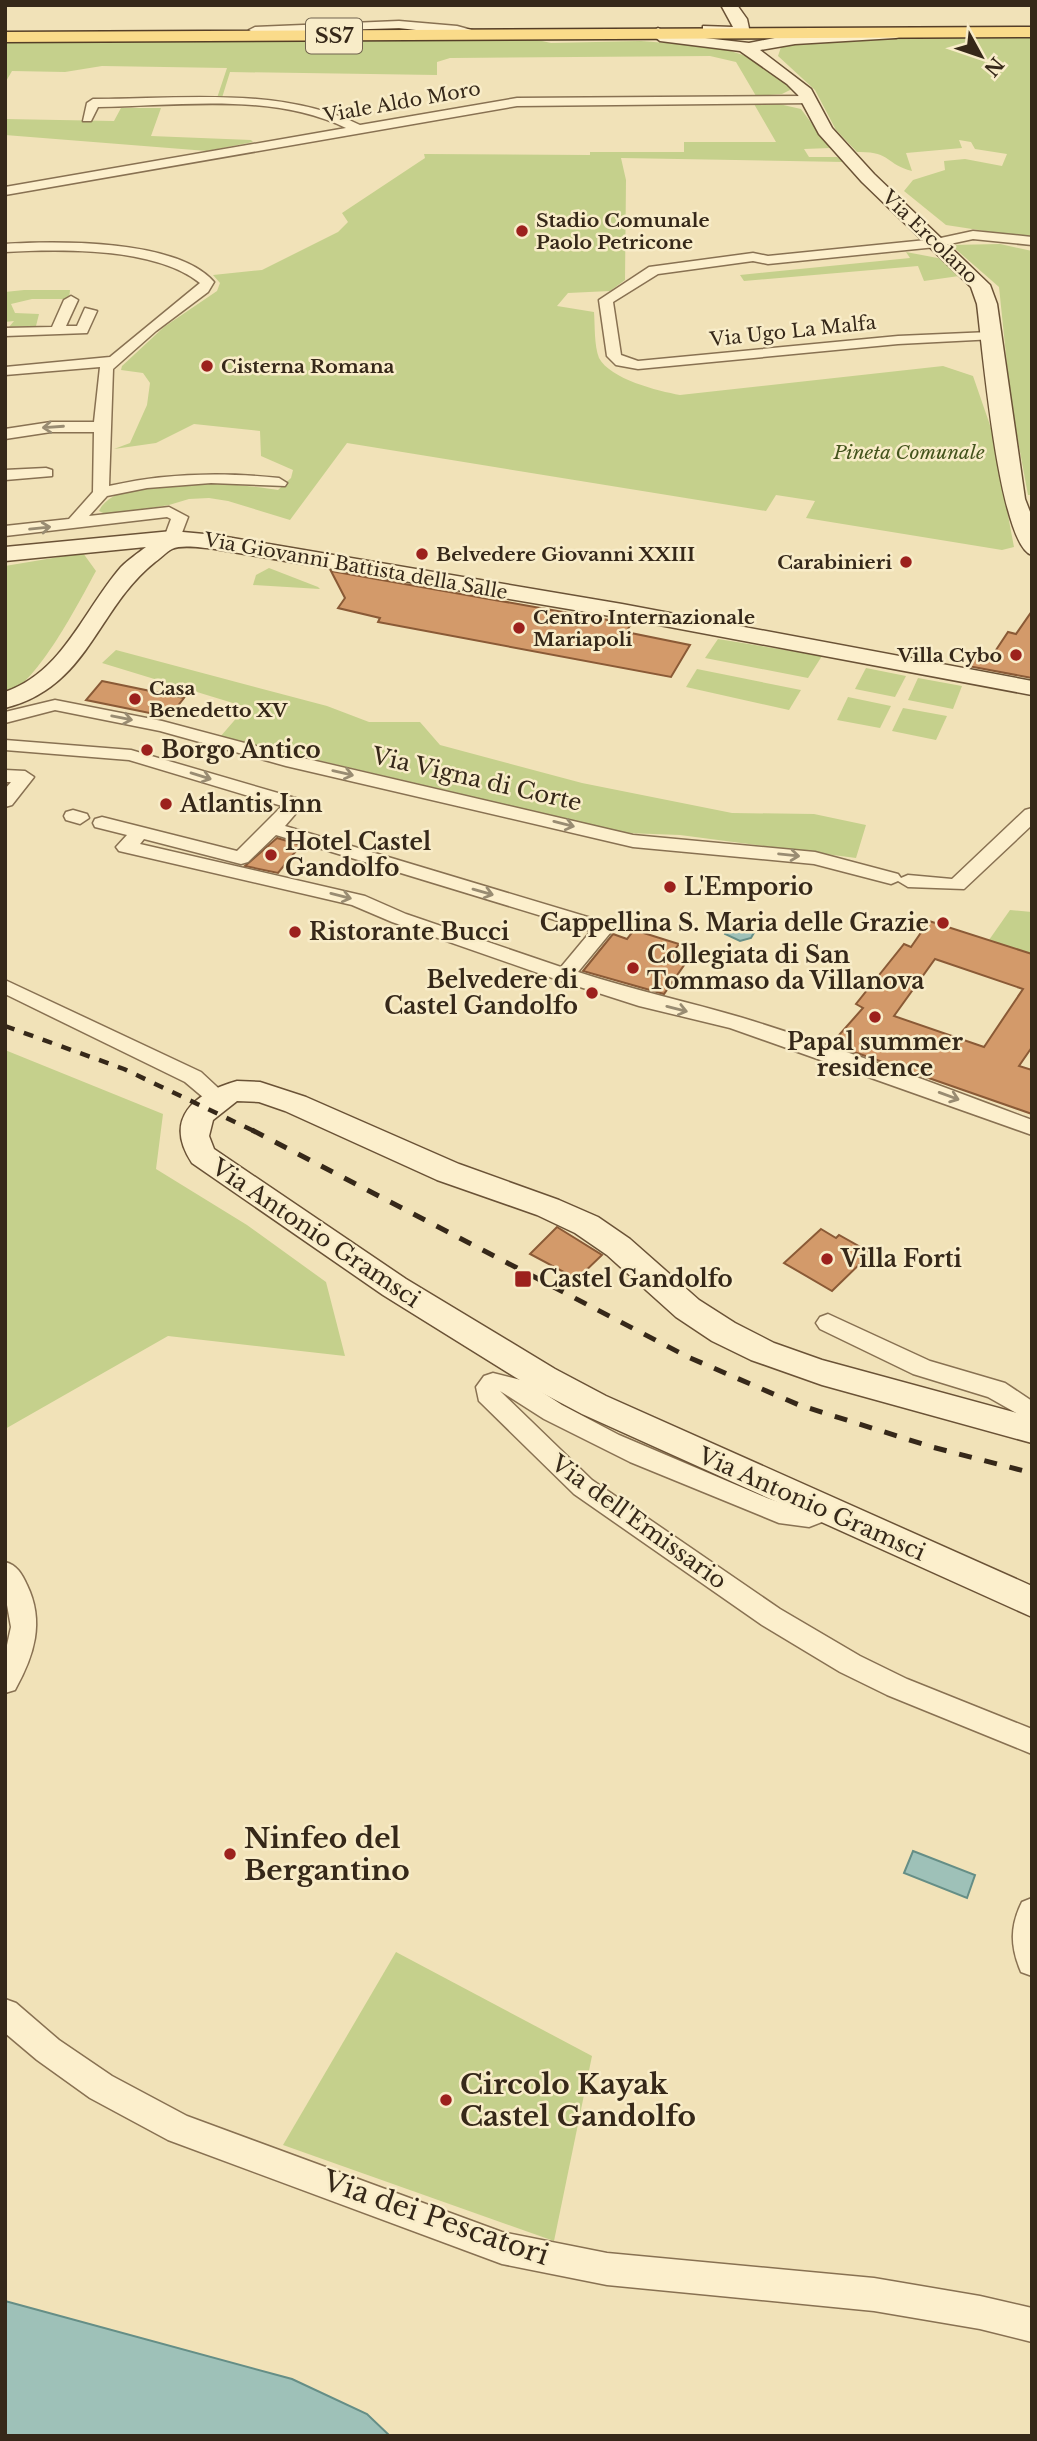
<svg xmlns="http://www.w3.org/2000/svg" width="1037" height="2441" font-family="'Libre Baskerville',serif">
  <rect width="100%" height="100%" fill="#f1e2b8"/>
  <g fill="#c5d08c">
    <path d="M896 37 1032 38V238L946 225 904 191 913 180 945 170 944 161 965 159 1002 166 1007 154 975 149 971 142 959 140 962 148 906 153 912 171C885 164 891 151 857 152L836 130 815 90 778 56 782 44Z"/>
    <path d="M533 39 551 43 641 41 718 47 743 55 796 87 782 94 756 96 736 62 710 56 450 58 437 62V75L230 72 221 101H216L227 68 102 66 65 72 12 71 5 83V42Z"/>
    <path d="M754 104H779L801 109 830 148 804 149 809 157H837L845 162 621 158 626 180 625 280 610 291 568 293 557 306 594 312C595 325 594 346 599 358 610 379 658 391 680 395L943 366 973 376 992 431 1014 547 1002 550 806 518 815 501 776 495 766 511 347 443 290 520 228 501 209 498 189 499 169 505 107 515 99 511C118 471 241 484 278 490L291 478 293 470 261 456 260 431 194 424 156 443 114 449 130 443 147 405 150 383 143 373 121 370 122 366 164 327 217 291 220 283 213 275 262 270 338 232 348 222 342 213 425 158 424 154 590 155V152H684V142H776Z"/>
    <path d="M121 108H161L151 136 251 140 253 142 207 151 5 135V119L114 121Z"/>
    <path d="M1000 244 1032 251V495H1028L1011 403 999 287 951 245Z"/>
    <path d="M906 252 943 259 959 276 924 281 918 266 744 281 740 275 910 258Z"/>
    <path d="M24 290H70L69 299H32L11 304 15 313 39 314 36 326 9 327 14 321 5 322V292Z"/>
    <path d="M83 553 96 571C79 602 38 683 5 695V566Z"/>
    <path d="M269 568 318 587 320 589 253 585 256 575Z"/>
    <path d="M718 639 822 656 808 678 705 658Z"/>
    <path d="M116 650 327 706 369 722H420L440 745 582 783 732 813 814 814 866 825 856 858 680 835 626 833 220 737 246 707 102 663Z"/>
    <path d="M866 668 906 676 895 697 855 689Z"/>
    <path d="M697 669 801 690 789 710 686 687Z"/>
    <path d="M918 678 962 686 953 709 908 700Z"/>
    <path d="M848 697 891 706 880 728 837 720Z"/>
    <path d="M903 708 947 716 936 740 892 731Z"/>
    <path d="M1010 910 1032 912V954L989 940Z"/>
    <path d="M5 1050 163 1114 156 1169 247 1225 326 1282 345 1356 168 1336 5 1429Z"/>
    <path d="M396 1952 592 2056 554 2241 283 2145Z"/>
  </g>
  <g fill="#9ec1b8" stroke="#658e86" stroke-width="2">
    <path d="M742 922 755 931 751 938 740 941 725 934 726 926Z"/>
    <path d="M913 1851 975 1875 967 1898 904 1873Z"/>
    <path d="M5 2301 292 2379 367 2414 390 2436H5Z"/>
  </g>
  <g fill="#d39a6a" stroke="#8a5a36" stroke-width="2" fill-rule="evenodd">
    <path d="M331 571 631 624 626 632 690 645 671 677 378 622 380 618 338 608 345 598Z"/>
    <path d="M1032 611V678L968 666 973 652 992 656 1008 632 1016 634Z"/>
    <path d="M102 681 184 698 169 717 86 700Z"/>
    <path d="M277 838 301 845 278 873 245 866Z"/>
    <path d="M929 921 1032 954V1047L1019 1066 1032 1070V1114L831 1044 863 1008 856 1004 904 944 911 947ZM935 959 1023 989 984 1047 894 1016Z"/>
    <path d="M634 930 679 944 672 953 689 958 664 994 583 971 613 934 627 939Z"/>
    <path d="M557 1227 602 1255 577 1279 530 1254Z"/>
    <path d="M821 1229 836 1238 839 1235 871 1253 832 1291 784 1263Z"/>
  </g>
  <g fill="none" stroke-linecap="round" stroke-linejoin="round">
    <g stroke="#887152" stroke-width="3">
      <g id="street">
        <path d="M399 21 457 26 490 35 484 38 399 28 255 33 249 30 255 27Z"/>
        <path d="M809 96 815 100 813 103 517 106 5 195V187L346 128C272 92 177 106 98 107L91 121H83L87 103 93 99C181 99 279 86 360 125L517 98Z"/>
        <path d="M973 231 1032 237V245L973 239 936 247 768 264 753 261 658 274 613 302 621 355 638 361 898 336 990 332 997 336 995 339 898 344 638 369 616 365 607 356 599 300 649 267 753 253 768 256 936 239Z"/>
        <path d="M5 244C58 241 177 239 214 282L208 292 156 331 113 369 109 486C166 473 221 472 279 478L287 483 285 486 211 483 147 488 107 496 89 516 169 507 188 517 180 538 172 543 164 538 171 519 167 517 5 536V526L69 519 93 492 94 432H51L5 439V429L51 422H94L100 367 5 375V367L110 357 200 283C155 247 61 249 5 252Z"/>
        <path d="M71 296 78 300 66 326H77L85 308 97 311 87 333 5 336V328L52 327 64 300Z"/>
        <path d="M46 468 52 470V476L5 480V470Z"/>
        <path d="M55 700 162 721 290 755 633 835 815 852 898 874 901 878 908 875 952 879 1025 810 1032 808V825L964 889 908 887 898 881 891 884 814 864 633 847 286 766 160 731 55 710 5 723V712Z"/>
        <path d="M5 740 131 750 302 800 304 804 285 826 611 924 614 928 611 932 578 972C633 990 689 1002 743 1018 841 1048 936 1084 1032 1120V1135L730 1028 639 1006 558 980 392 922 352 905 119 851 116 847 127 835 95 827 93 823 95 819 102 817 237 851 282 806 129 760 5 750ZM276 835 591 931 561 967 406 914 365 896 140 844 144 839 241 864 248 862Z"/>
        <path d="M5 770 25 771 34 777 12 805 5 807V789L11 782H5Z"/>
        <path d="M73 810 87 814 89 818 80 824 66 820 64 816 66 812Z"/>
        <path d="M5 980 201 1072 229 1098 226 1103H210L185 1082 5 994Z"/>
        <path d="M828 1314 930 1361 1005 1383 1032 1401V1422L988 1397 913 1374 820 1329 816 1323 820 1317Z"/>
        <path d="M493 1373 525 1381 562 1405 619 1435 767 1498C780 1502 793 1509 807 1507 819 1505 823 1499 835 1503L839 1510 835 1517 809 1527 779 1523 630 1462 544 1419 500 1391 592 1480 780 1609 860 1656 907 1679 1032 1729V1754L887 1695 840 1672 762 1625 574 1494 479 1401 476 1387 484 1376Z"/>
        <path d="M5 1562C17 1565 22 1574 27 1585 45 1622 34 1656 15 1690L5 1693V1654L11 1627 5 1594Z"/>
        <path d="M1032 1898V1976L1021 1972C1010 1946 1010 1926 1022 1902Z"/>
        <path d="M5 1999 16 2003 59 2040 112 2076 187 2116 502 2232 607 2253 874 2278 980 2296 1032 2308V2342L980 2329 874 2311 607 2285 502 2264 168 2140 90 2098 37 2060 5 2033Z"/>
      </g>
    </g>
    <g stroke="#6a5236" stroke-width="3">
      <g id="secondary">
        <path d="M721 5H737L747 19 750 33 748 36 703 32V26L733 27Z"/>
        <path d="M658 28 670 34 749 43 795 34 902 30V36L896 38 795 44 760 50 811 89 832 128 874 174 990 285 997 304 1025 499 1032 517V555C999 547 982 342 977 304L971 287 862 182 819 134 798 95 787 84 740 51 660 41 650 33Z"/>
        <path d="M172 531 215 535 622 604 1032 681V695L622 618 215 549C203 548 182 544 172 549 166 552 161 558 155 562 96 609 89 687 5 708V692C63 672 83 611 121 567 128 560 138 553 146 547L5 561V547Z"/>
        <path d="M237 1081 260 1082 306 1097 459 1164 559 1200 598 1217 630 1239 699 1300 735 1323 774 1343 822 1360 1032 1417V1443L822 1385 751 1360 712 1341 676 1317 607 1255 575 1233 537 1215 437 1180 285 1111 259 1102 237 1101 213 1120 209 1136 214 1149 406 1279 555 1369 606 1396 1032 1586V1617L582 1414 531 1387 383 1295 192 1163C163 1119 194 1093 237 1081Z"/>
      </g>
    </g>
    <g stroke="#553e27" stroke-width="3">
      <path id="primary" d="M1032 27V37L5 42V32Z"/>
    </g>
    <use href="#street" fill="#fcefcc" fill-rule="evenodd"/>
    <use href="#secondary" fill="#fcefcc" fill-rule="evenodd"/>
    <use href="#primary" fill="#fadb8a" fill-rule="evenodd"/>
    <path stroke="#362819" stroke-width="4.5" stroke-dasharray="10 10" stroke-linecap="butt" d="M5 1026 124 1069 256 1132"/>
    <path stroke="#362819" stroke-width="5" stroke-dasharray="13 13" stroke-linecap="butt" d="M252 1130 688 1357 799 1405 932 1447 1032 1473"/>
  </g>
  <defs><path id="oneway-shaft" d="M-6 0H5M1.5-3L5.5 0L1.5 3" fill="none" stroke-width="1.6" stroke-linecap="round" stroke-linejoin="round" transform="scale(1.75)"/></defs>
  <g stroke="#998c72">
    <use href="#oneway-shaft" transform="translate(53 427) rotate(176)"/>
    <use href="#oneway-shaft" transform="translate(40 528) rotate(-6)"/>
    <use href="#oneway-shaft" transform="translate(122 718) rotate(11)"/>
    <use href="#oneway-shaft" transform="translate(343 773) rotate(13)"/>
    <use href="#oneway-shaft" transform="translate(201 776) rotate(17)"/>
    <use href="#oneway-shaft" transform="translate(564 824) rotate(14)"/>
    <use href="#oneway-shaft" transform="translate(789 855) rotate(6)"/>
    <use href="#oneway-shaft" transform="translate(483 892) rotate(16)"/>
    <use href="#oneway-shaft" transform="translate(341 896) rotate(14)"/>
    <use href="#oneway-shaft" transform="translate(677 1009) rotate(14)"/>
    <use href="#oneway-shaft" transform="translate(949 1096) rotate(20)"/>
  </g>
  <g fill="#9c211d" stroke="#f8ecc8" stroke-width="2.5">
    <circle cx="522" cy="231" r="7"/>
    <circle cx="207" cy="366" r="7"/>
    <circle cx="422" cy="554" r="7"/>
    <circle cx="906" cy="562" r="7"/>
    <circle cx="519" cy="628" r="7"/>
    <circle cx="1016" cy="655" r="7"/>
    <circle cx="135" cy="699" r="7"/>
    <circle cx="147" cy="750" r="7"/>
    <circle cx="166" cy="804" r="7"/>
    <circle cx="271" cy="855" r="7"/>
    <circle cx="670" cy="887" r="7"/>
    <circle cx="943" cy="923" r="7"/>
    <circle cx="295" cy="932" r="7"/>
    <circle cx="633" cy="968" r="7"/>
    <circle cx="592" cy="993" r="7"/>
    <circle cx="875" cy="1017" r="7"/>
    <circle cx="827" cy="1259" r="7"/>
    <rect x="514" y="1270" width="18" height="18" rx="3.5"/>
    <circle cx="230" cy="1854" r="7"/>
    <circle cx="446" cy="2100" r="7"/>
  </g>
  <g text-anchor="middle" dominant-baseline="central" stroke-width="5" stroke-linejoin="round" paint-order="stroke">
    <g font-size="19" fill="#362819" stroke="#f8ecc8">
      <text transform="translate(402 102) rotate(-10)">Viale Aldo Moro</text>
      <text transform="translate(930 237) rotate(44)">Via Ercolano</text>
      <text transform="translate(793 331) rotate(-6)">Via Ugo La Malfa</text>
      <text transform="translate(356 566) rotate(10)">Via Giovanni Battista della Salle</text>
    </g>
    <g font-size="19" font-weight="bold" fill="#362819" stroke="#f8ecc8" text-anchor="start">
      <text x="536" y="220">Stadio Comunale<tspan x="536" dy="22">Paolo Petricone</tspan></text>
      <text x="221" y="366">Cisterna Romana</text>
      <text x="436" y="554">Belvedere Giovanni XXIII</text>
      <text x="892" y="562" text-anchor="end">Carabinieri</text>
      <text x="533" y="617">Centro Internazionale<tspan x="533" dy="22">Mariapoli</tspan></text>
      <text x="1002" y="655" text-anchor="end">Villa Cybo</text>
      <text x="149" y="688">Casa<tspan x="149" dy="22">Benedetto XV</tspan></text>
    </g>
    <g font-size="19" font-style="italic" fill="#44541d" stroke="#f8ecc8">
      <text x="909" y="452">Pineta Comunale</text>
    </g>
    <rect fill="#f8ecc8" stroke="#70634e" stroke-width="2" x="306" y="18.5" width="56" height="35" rx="5"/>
    <g font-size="21" font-weight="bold" fill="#362819">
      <text x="334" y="36">SS7</text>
    </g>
    <g font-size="23" font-weight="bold" fill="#362819" stroke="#f8ecc8" text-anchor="start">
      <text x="161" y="750">Borgo Antico</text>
      <text x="180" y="804">Atlantis Inn</text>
      <text x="285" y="842">Hotel Castel<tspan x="285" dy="26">Gandolfo</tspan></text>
      <text x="684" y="887">L'Emporio</text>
      <text x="929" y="923" text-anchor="end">Cappellina S. Maria delle Grazie</text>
      <text x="309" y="932">Ristorante Bucci</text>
      <text x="647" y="955">Collegiata di San<tspan x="647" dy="26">Tommaso da Villanova</tspan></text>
      <text x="578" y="980" text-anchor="end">Belvedere di<tspan x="578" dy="26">Castel Gandolfo</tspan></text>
      <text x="875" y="1042" text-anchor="middle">Papal summer<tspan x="875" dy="26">residence</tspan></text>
      <text x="841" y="1259">Villa Forti</text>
      <text x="539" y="1279">Castel Gandolfo</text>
    </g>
    <g font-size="23" fill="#362819" stroke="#f8ecc8">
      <text transform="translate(477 779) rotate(13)">Via Vigna di Corte</text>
      <text transform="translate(316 1233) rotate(34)">Via Antonio Gramsci</text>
      <text transform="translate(812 1504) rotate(24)">Via Antonio Gramsci</text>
      <text transform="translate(639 1522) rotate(36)">Via dell'Emissario</text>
    </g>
    <g font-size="28" font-weight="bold" fill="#362819" stroke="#f8ecc8" text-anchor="start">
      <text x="244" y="1838">Ninfeo del<tspan x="244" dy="32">Bergantino</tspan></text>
      <text x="460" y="2084">Circolo Kayak<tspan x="460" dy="32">Castel Gandolfo</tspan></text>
    </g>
    <g font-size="28" fill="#362819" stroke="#f8ecc8">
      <text transform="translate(436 2218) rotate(19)">Via dei Pescatori</text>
    </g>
  </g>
  <rect width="1037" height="2441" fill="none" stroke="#362819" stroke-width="14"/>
  <g transform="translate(981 56) rotate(130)" stroke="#f8ecc8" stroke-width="5" paint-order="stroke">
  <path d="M0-5L12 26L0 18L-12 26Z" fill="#362819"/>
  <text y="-10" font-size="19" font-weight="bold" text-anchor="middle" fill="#362819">N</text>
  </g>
</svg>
